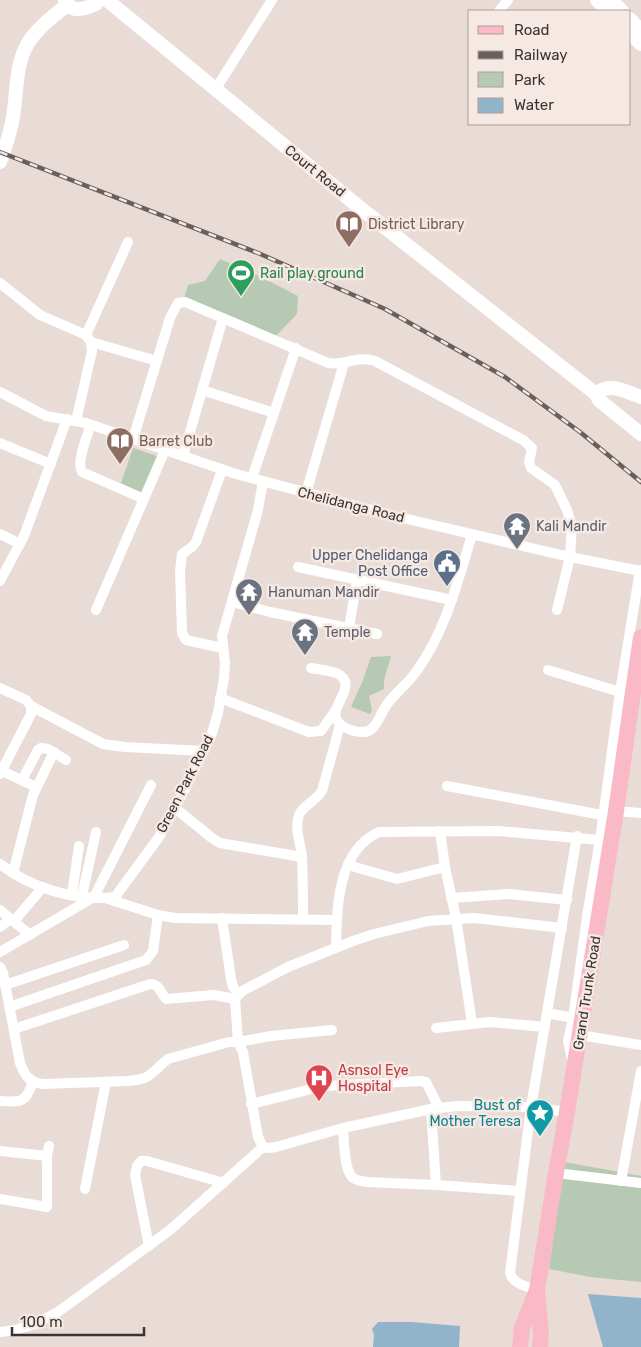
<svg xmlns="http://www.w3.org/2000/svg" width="641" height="1347" font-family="Rubik,sans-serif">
  <rect width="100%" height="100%" fill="#e9dbd5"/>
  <g fill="#b6cab3">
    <path d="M220 259 259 276 298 296 297 314 275 337 184 298 188 285 205 281Z"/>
    <path d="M133 448 160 457 146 495 121 483Z"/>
    <path d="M391 656 384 680V689L369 696 372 710 370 714 351 707 363 680 371 657Z"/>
    <path d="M564 1162 641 1176V1282L590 1277 549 1269Z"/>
  </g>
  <g fill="#91b4cb">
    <path d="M588 1294 641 1298V1347H603Z"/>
    <path d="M378 1322H411L460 1326 459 1347H373L374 1335 372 1329Z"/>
  </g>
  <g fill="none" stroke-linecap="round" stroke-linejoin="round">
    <g stroke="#fff" stroke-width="10">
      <path d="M499 11 508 0"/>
      <path d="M215 90 272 0"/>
      <path d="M0 283 40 315 86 335 91 342 92 351 76 421"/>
      <path d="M86 335 128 242"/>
      <path d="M91 342 157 361"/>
      <path d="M202 390 274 413"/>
      <path d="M0 392 46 416 86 423 236 474 390 515 570 557 641 571"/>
      <path d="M91 425C87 436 76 462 82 472L144 499"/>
      <path d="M133 439 170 318 178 303 185 302 328 363C345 366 357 355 375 361L523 440 532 448 529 462 531 468 555 485 567 510 572 526 570 557 557 610"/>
      <path d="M0 443 51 464"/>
      <path d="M183 456 223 318"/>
      <path d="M222 470 196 542 192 547 182 554 180 571 182 633 186 640 222 648"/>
      <path d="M252 478 296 348"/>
      <path d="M306 493 344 363"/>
      <path d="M0 534 20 544"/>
      <path d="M298 567 452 600"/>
      <path d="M0 581 24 536 67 419"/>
      <path d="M232 602 270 612 377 634"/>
      <path d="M96 610 165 450"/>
      <path d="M349 628 357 580"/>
      <path d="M311 668C320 670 334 670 341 676 357 689 324 710 340 724 344 728 349 729 354 731 377 737 377 718 388 703 397 691 410 682 418 669 446 630 458 580 472 535"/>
      <path d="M548 670 620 692"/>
      <path d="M0 688 26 700 31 706V714L0 774"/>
      <path d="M220 698 309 732 321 731 335 711"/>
      <path d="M31 706 103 744 125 747 204 751"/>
      <path d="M2 771 36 787"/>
      <path d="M22 780 38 750 41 748 48 749 66 760"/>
      <path d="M447 786 602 815"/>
      <path d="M175 808 212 838 220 843 302 857"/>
      <path d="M616 811 641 813"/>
      <path d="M440 831 445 867 456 918 472 1023"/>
      <path d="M0 864C30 888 77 902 115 897L159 837 186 787 212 733 218 713 224 678 225 663 222 636 258 510 263 481"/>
      <path d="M348 865 397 879 445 867"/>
      <path d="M13 873 33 795 54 752"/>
      <path d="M72 894 79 846"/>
      <path d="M82 896 96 832"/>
      <path d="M105 898 158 915 175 918 336 920"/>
      <path d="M451 898 509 894 567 900"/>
      <path d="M0 910 30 935"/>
      <path d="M222 918 231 979 233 987 239 994"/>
      <path d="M303 919C303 899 303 878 302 857 301 845 294 828 299 815 302 806 316 801 322 791L340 725"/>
      <path d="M14 921 43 887"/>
      <path d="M0 927 11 919"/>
      <path d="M336 947C337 908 337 851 379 832L498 831 600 840"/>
      <path d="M0 952 94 897 151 785"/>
      <path d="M0 967 3 973 20 1063C25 1076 29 1082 43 1084L128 1081C135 1080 143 1080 148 1076 156 1071 161 1064 168 1059L229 1042H238L243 1052 258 1137 263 1147 269 1148 276 1147 343 1128 431 1109 457 1106 531 1107 567 1112"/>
      <path d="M5 985 124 945"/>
      <path d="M9 1007 146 960 153 951 158 915"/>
      <path d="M547 1013 573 1018"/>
      <path d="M436 1028 490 1022 545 1027"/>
      <path d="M14 1029 150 984C160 984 160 993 166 999L214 995 235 999"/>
      <path d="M332 1030 271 1036 238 1042 235 999 239 994 244 990 288 967 353 941 374 934 428 921 474 918 562 928"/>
      <path d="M580 1035 641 1045"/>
      <path d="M572 1059 568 1041 573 1018 588 910 600 840 620 692 640 570"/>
      <path d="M0 1101C21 1102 25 1104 33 1082"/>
      <path d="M251 1104 324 1086 420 1081 426 1082 439 1108"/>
      <path d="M431 1109 436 1185"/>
      <path d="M343 1128C344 1140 344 1169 352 1177 356 1181 362 1181 367 1182L436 1185 520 1191"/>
      <path d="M0 1151 47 1156"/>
      <path d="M556 1173 641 1183"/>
      <path d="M621 1181 641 1071"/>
      <path d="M85 1189 106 1082"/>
      <path d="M0 1199 47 1207V1156L49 1146"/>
      <path d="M149 1246 135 1175 137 1166 141 1161H147L224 1183"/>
      <path d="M537 1290C526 1286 513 1284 510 1273L531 1107 577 836"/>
      <path d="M0 1332 15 1330 35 1324 58 1312 170 1230 263 1147"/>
    </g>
    <g stroke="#fff" stroke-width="14">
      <path d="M65 0C71 14 85 9 96 4L97 0"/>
      <path d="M107 0 359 207 596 394 599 400 641 434"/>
      <path d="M597 0 608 11"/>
      <path d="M611 0 622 11"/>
      <path d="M630 19 641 31"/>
      <path d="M630 33 641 44"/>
      <path d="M0 162C6 146 12 128 14 110 17 87 16 64 28 43 38 27 54 16 67 5"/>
      <path d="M596 394C609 381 626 392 641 397"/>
    </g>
    <g stroke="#fab9c7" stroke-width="16">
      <path d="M537 1292 541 1334 540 1347"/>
      <path d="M520 1347 522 1328 537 1290 556 1173 567 1112 616 811 641 637"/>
    </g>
    <g stroke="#68605d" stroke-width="4.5">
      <path id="rail" d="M0 152 258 253 385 309 505 377 580 432 641 482"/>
    </g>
    <use href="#rail" stroke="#f6e8e2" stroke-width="2.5" stroke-dasharray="8" stroke-linecap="butt"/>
  </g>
  <defs>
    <g id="library-pin" transform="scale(1.4375)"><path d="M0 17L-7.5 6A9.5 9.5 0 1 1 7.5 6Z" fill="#8d6e63" stroke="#f6e8e2"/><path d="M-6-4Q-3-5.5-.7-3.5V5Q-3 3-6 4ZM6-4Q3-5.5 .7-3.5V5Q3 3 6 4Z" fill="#fff"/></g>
    <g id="stadium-pin" transform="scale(1.4375)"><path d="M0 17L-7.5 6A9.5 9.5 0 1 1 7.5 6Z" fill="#2e9e5b" stroke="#f6e8e2"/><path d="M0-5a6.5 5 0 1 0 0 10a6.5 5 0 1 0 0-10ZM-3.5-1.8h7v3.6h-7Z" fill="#fff"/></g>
    <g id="temple-pin" transform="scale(1.4375)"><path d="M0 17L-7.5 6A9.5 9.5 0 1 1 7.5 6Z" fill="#6b7280" stroke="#f6e8e2"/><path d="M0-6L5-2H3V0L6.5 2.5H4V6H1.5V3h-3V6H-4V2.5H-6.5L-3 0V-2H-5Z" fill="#fff"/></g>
    <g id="civic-pin" transform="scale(1.4375)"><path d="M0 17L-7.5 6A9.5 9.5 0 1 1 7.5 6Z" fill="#5c6f8a" stroke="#f6e8e2"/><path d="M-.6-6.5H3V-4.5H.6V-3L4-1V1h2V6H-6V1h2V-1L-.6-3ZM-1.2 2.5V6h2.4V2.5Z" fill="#fff"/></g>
    <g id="hospital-pin" transform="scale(1.4375)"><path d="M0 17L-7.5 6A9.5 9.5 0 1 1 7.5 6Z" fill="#e0444e" stroke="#f6e8e2"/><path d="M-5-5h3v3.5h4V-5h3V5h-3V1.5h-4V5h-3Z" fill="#fff"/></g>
    <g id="sight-pin" transform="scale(1.4375)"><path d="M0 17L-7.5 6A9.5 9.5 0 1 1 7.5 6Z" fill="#0f9aa8" stroke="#f6e8e2"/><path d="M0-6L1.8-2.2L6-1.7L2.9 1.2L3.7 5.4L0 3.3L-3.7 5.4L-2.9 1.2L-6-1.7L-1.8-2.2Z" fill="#fff"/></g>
  </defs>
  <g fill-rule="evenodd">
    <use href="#library-pin" x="349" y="224"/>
    <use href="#stadium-pin" x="241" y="273"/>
    <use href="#library-pin" x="120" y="441"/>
    <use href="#temple-pin" x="517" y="526"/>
    <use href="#civic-pin" x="447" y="563"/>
    <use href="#temple-pin" x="249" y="592"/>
    <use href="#temple-pin" x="305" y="632"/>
    <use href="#hospital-pin" x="319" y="1078"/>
    <use href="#sight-pin" x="540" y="1113"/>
  </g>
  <g text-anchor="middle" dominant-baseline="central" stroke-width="5" stroke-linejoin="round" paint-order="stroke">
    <g font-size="14" fill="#3a3533" stroke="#f6e8e2">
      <text transform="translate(315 171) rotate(39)">Court Road</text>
      <text transform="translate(351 505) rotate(14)">Chelidanga Road</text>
      <text transform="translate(185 784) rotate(-63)">Green Park Road</text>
      <text transform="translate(587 993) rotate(-81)">Grand Trunk Road</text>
    </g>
    <g font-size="14" fill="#785e54" stroke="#f6e8e2" text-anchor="start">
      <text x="368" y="224">District Library</text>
      <text x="139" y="441">Barret Club</text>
    </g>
    <g font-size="14" fill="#27864d" stroke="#f6e8e2" text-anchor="start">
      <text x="260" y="273">Rail play ground</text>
    </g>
    <g font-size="14" fill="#5b616d" stroke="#f6e8e2" text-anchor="start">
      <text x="536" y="526">Kali Mandir</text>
      <text x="268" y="592">Hanuman Mandir</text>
      <text x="324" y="632">Temple</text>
    </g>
    <g font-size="14" fill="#4e5e75" stroke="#f6e8e2" text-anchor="end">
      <text x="428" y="555">Upper Chelidanga<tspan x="428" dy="16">Post Office</tspan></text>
    </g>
    <g font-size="14" fill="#be3a42" stroke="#f6e8e2" text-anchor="start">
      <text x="338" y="1070">Asnsol Eye<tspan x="338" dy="16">Hospital</tspan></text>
    </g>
    <g font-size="14" fill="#0d838f" stroke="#f6e8e2" text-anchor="end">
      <text x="521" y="1105">Bust of<tspan x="521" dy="16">Mother Teresa</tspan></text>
    </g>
  </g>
  <rect x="468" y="10" width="162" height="115" fill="#f6e8e2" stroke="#aba09c"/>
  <rect x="478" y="26" width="25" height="8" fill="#fab9c7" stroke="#aba09c"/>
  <text x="514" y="35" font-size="15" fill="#3a3533">Road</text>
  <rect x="478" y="51" width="25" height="8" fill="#68605d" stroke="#aba09c"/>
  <text x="514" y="60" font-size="15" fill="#3a3533">Railway</text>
  <rect x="478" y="72" width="25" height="15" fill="#b6cab3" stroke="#aba09c"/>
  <text x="514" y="85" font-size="15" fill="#3a3533">Park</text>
  <rect x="478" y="98" width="25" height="15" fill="#91b4cb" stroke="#aba09c"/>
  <text x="514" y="110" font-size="15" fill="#3a3533">Water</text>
  <path d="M12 1327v8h132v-8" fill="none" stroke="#3a3533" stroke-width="2.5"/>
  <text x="20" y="1327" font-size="15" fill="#3a3533" stroke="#f6e8e2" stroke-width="4" paint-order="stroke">100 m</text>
</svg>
